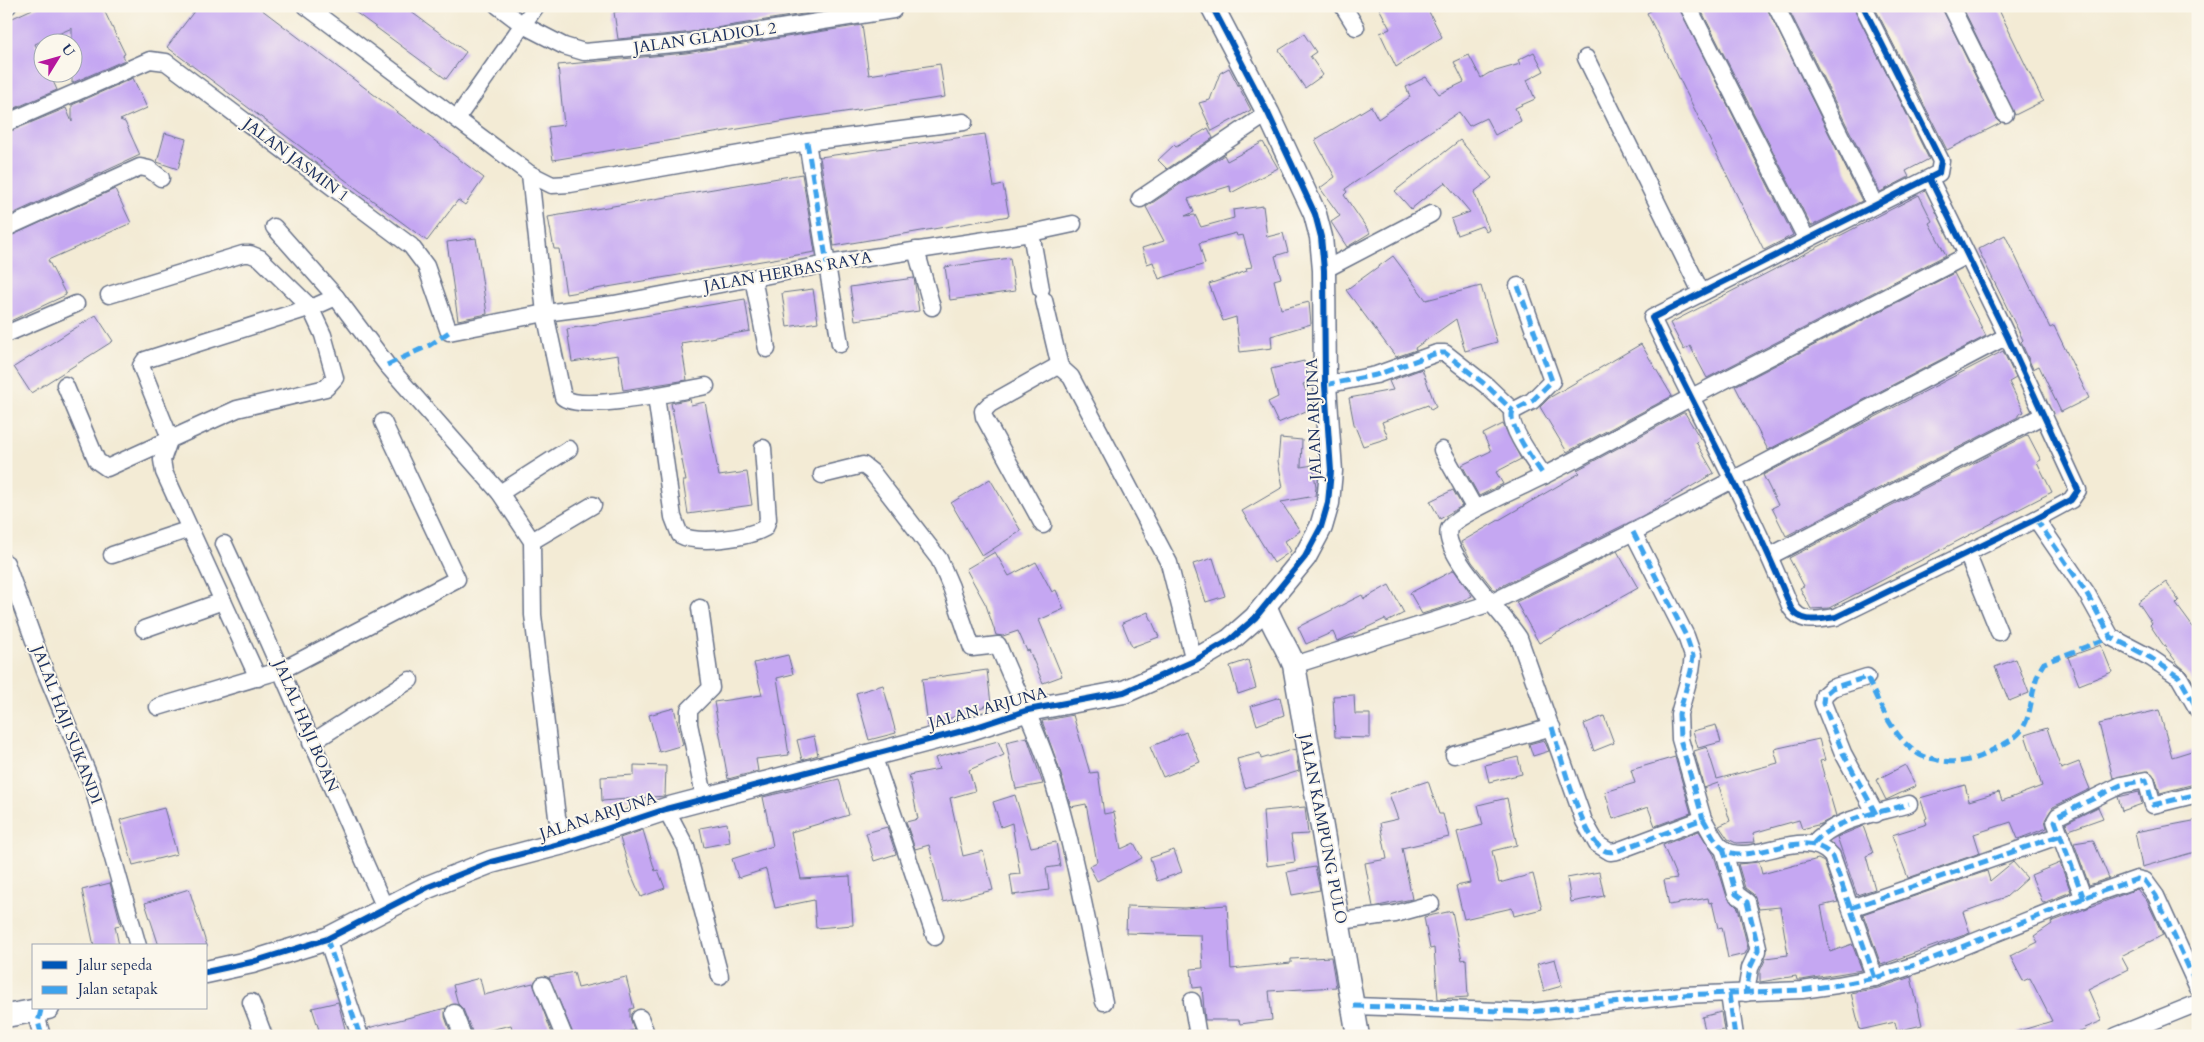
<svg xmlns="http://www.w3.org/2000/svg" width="2204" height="1042" font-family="Cardo,serif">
  <rect width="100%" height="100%" fill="#fbf7ec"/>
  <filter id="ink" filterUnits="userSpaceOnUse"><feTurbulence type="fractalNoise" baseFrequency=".02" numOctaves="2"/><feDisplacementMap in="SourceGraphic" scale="10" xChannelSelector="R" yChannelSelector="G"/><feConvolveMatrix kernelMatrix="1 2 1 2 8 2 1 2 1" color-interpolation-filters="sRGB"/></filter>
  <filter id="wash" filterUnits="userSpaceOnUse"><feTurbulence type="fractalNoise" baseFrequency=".0096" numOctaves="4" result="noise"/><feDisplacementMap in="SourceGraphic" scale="20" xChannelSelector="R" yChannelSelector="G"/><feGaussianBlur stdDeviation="1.12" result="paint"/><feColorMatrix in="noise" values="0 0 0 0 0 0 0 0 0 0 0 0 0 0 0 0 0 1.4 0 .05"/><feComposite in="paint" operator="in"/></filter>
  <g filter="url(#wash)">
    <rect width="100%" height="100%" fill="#f3ebd5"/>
    <g id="blocks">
      <g fill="#c5a7f2">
        <path d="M39 6H102L125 54 123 55 125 60 72 83V28L35 44 42 59V72H49L57 90 6 112V21Z"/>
        <path d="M198 6H257L484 178 465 205 458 200 427 241 167 47Z"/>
        <path d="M347 6H403L466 52 446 79Z"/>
        <path d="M651 6H853L684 33 618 39 614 12Z"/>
        <path d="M1378 6H1426L1442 37 1396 67 1380 33 1390 29Z"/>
        <path d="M1659 6H1678L1793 235 1764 250 1647 13Z"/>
        <path d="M1699 6H1766L1862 201 1811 226Z"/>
        <path d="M1787 6H1853L1929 159 1906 171 1909 177 1880 192Z"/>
        <path d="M1874 6H1941L1996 118 2001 123 1947 150Z"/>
        <path d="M1962 6H1997L2043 101 2015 115Z"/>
        <path d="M862 25 869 75 940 64 945 97 804 118 553 160 548 127 564 125 558 65 686 53Z"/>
        <path d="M1304 34 1316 52 1310 56 1323 75 1305 88 1279 50Z"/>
        <path d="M1534 52 1544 71 1527 80 1535 99 1515 108 1521 121 1495 135 1486 118 1469 126 1459 112 1345 189 1347 192 1344 195 1370 233 1347 247 1331 222 1340 216 1320 188 1335 177 1315 140 1371 106 1378 119 1410 97 1406 87 1426 77 1439 94 1464 82 1454 62 1469 55 1481 78 1489 73 1520 64 1518 60Z"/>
        <path d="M1229 68 1251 110 1212 131 1199 103 1210 100 1220 73Z"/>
        <path d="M133 78 147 108 120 120 125 122 140 155 6 217V133L66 108 72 122V105Z"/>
        <path d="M1208 128 1213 138 1167 169 1158 160 1174 145 1176 147Z"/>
        <path d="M165 133 186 139 178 169 157 162Z"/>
        <path d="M985 134 994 187 1003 185 1009 216 834 246 820 157Z"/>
        <path d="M1460 140 1492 178 1474 192 1489 230 1486 232 1482 226 1457 235 1451 219 1470 212 1445 182 1411 209 1395 191Z"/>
        <path d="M1263 142 1278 168 1231 193 1230 186 1188 199 1194 212 1185 216 1195 215 1201 227 1234 218 1233 210 1263 206 1267 237 1283 233 1288 252 1275 256 1281 278 1274 280 1281 309 1309 302 1311 324 1271 336 1272 348 1240 352 1236 317 1223 321 1209 284 1247 271 1246 268 1252 267 1243 235 1237 236 1236 233 1199 243 1205 264 1159 279 1153 262 1147 264 1142 248 1164 241 1146 207 1224 155 1227 161Z"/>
        <path d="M802 174 815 252 566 294 559 249H554L548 217Z"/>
        <path d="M115 189 131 223 48 260 66 295 6 323V238Z"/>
        <path d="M1919 195 1932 221 1929 223 1946 255 1707 378 1690 346 1684 350 1670 323Z"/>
        <path d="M2005 235 2050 328 2054 326 2089 398 2061 412 2039 366 2033 369 2021 342 2023 340 1978 249Z"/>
        <path d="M476 238 487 314 458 320 447 242Z"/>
        <path d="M1393 256 1426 300 1481 286 1497 342 1465 351 1456 319 1415 348 1416 350 1396 357 1346 290Z"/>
        <path d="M1010 258 1015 291 950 300 945 267Z"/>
        <path d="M1954 273 1986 336 1768 450 1735 386Z"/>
        <path d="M914 278 919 311 855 320 850 287Z"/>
        <path d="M813 289 818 322 787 327 782 293Z"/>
        <path d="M745 299 750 331 681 343 687 380 623 390 618 355 572 362 567 329Z"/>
        <path d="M96 315 113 341 31 393 14 367Z"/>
        <path d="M1641 344 1672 396 1567 452 1540 407 1549 398Z"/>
        <path d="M2003 351 2016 378 2009 382 2024 412 2018 415V417L1786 536 1772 508 1778 505 1763 475Z"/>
        <path d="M1304 361 1310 382 1303 384 1313 408 1278 423 1268 402 1278 397 1271 369Z"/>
        <path d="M1422 369 1436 407 1431 410 1428 405 1382 422 1388 438 1363 446 1354 424 1349 398 1393 390 1389 381Z"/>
        <path d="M690 399 691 405 705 402 719 476 747 472 752 505 688 514 683 481H686L671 403Z"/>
        <path d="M1683 413H1685L1701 440 1696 442 1714 473 1642 516 1494 590 1472 562 1461 542 1580 473 1577 470Z"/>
        <path d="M1503 424 1521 459 1496 472 1503 484 1479 496 1462 465 1491 451 1483 434Z"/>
        <path d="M2028 435 2041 460 2037 462 2052 492 1829 608 1811 609 1800 588 1804 586 1789 558Z"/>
        <path d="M1280 438 1302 440 1301 467 1313 465 1316 487 1315 496 1281 502 1300 531 1285 541 1291 551 1274 563 1242 511 1283 487 1278 461Z"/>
        <path d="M990 479 1021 531 982 556 951 503Z"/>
        <path d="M1453 490 1462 506 1440 519 1430 501Z"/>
        <path d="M1617 551 1638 588 1539 643 1516 602Z"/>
        <path d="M995 552 1009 576 1036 562 1052 592 1056 590 1064 609 1039 620 1062 676 1043 683 1029 650 1027 651 1018 631 1003 636 996 635 986 605 966 569Z"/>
        <path d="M1213 558 1225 596 1206 602 1193 564Z"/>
        <path d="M1454 570 1472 596 1457 603 1422 614 1410 593Z"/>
        <path d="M2166 582 2179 601 2176 604 2198 634V690L2187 672 2178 664 2162 643 2150 625 2152 623 2138 602Z"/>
        <path d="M1389 585 1404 613 1387 622 1385 619 1340 640 1337 641 1333 632 1306 644 1298 627 1362 595 1364 599Z"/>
        <path d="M1148 612 1159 637 1132 647 1122 623Z"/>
        <path d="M2101 645 2112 672 2079 685 2068 657Z"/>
        <path d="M788 655 793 674 777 678 789 755 756 759 758 771 728 779 714 702 762 695 754 663Z"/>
        <path d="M2016 659 2029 693 2009 701 1995 667Z"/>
        <path d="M1248 660 1256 688 1238 694 1230 666Z"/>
        <path d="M987 670 991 704 928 726 922 679Z"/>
        <path d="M883 685 896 733 869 740 856 693Z"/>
        <path d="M1354 695 1355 714H1370V738L1335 737 1333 696Z"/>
        <path d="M1280 697 1284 715 1257 725 1251 706Z"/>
        <path d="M674 708 683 745 659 752 649 715Z"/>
        <path d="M2159 710 2172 757 2198 749V783L2160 793 2155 777 2149 771 2113 778 2099 724Z"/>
        <path d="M1073 715 1090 773 1098 772 1104 814 1114 812 1121 849 1134 843 1142 858 1097 881 1089 866 1097 862 1086 804 1071 807 1057 762 1042 721Z"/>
        <path d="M1604 716 1614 743 1594 751 1584 724Z"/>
        <path d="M1716 725 1721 742 1698 748 1693 731Z"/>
        <path d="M2047 728 2061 769 2079 762 2090 789 2053 807 2045 820 2047 828 2018 839 2011 822 1974 834 1980 853 1908 878 1892 835 1927 824 1925 819 1927 818 1920 798 1965 785 1969 801 1999 792 2002 801 2042 786 2025 735Z"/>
        <path d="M1186 732 1200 762 1163 777 1150 747Z"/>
        <path d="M814 736 818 755 802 760 797 740Z"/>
        <path d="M1027 737 1043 784 1016 789 1006 742Z"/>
        <path d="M1819 739 1825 760 1820 761 1836 816 1821 824 1802 829 1799 820 1753 833 1755 842 1736 843 1728 839 1719 826 1730 821 1718 783 1704 788 1694 751 1707 747 1717 779 1778 763 1774 749Z"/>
        <path d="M1544 740 1549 751 1533 756 1529 744Z"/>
        <path d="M998 741 1004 755 969 770 975 791 950 798 963 856 983 851 993 890 943 902 929 845 915 849 906 822 918 819 909 775 939 769 935 758Z"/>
        <path d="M1295 749 1299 771 1245 788 1237 759 1260 753 1261 759Z"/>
        <path d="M1518 757 1522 774 1489 782 1485 765Z"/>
        <path d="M1675 757 1691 813 1655 826 1648 807 1613 819 1605 792 1635 783 1631 770Z"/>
        <path d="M634 765 666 766 665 796 602 801 601 777 634 775Z"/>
        <path d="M1905 765 1916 786 1886 800 1876 780Z"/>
        <path d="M839 779 849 815 791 832 801 879 850 876 853 925 816 928 814 900 775 908 766 869 738 878 732 859 773 846 763 797Z"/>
        <path d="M1428 781 1439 814H1443L1449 837 1402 848 1412 899 1373 907 1365 863 1387 859 1380 823 1398 819 1389 794Z"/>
        <path d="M2139 792 2142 804 2122 811 2118 797Z"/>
        <path d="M1015 795 1031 847 1056 842 1060 866 1046 868 1049 890 1013 895 1010 875 1020 874 1012 823 1001 827 993 802Z"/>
        <path d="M1507 798 1517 845 1492 851 1499 883 1533 874 1542 909 1514 916 1512 908 1464 919 1456 886 1470 883 1457 832 1483 825 1478 805Z"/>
        <path d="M1305 807 1308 834 1291 835 1295 862 1267 866 1263 811Z"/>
        <path d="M2098 807 2103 818 2069 830 2066 823Z"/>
        <path d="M164 808 177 854 133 865 120 820Z"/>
        <path d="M2198 820V851L2142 867 2135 832Z"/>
        <path d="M727 823 730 842 704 847 700 828Z"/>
        <path d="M1863 826 1873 853 1866 856 1875 889 1857 895 1837 837Z"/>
        <path d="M887 827 896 854 874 861 866 833Z"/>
        <path d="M643 830 655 871 658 870 665 888 641 897 631 874 620 838Z"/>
        <path d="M1699 831 1714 855 1727 897 1738 908 1748 948 1745 954 1728 958 1722 927 1718 928 1712 902 1709 903 1708 898 1669 905 1664 880 1677 878 1663 845Z"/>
        <path d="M2093 840 2109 878 2089 885 2074 843Z"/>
        <path d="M1174 850 1182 872 1157 881 1150 858Z"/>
        <path d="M1818 859 1824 862 1838 902 1821 906 1830 952 1852 944 1862 970 1801 980H1797L1796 976 1760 982V971L1766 958 1788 955 1780 907 1759 909 1753 894 1745 888 1738 864 1759 862 1762 874Z"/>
        <path d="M2013 862 2027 878 2006 897 1963 912 1970 933 1881 965 1863 914 1987 871 1990 881Z"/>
        <path d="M2060 863 2071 892 2043 903 2031 875Z"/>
        <path d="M1315 867 1320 890 1292 895 1287 872Z"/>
        <path d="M1599 872 1604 896 1571 902 1567 878Z"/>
        <path d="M110 883 121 925 115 926 119 946H94L82 890Z"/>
        <path d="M189 889 207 946H159L145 903Z"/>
        <path d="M2137 889 2147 901 2163 935 2121 956 2128 969 2088 989 2102 1021 2085 1028 2086 1030 2067 1036H2017L2016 1032 2052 1021 2030 978 2023 981 2010 956 2038 942 2034 936 2052 924 2051 922Z"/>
        <path d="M1227 905 1231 969 1291 963V959L1331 957 1336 987 1269 991 1272 1020 1240 1024 1239 1020H1205L1202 987 1193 988 1191 969 1203 968 1201 935 1126 933 1127 906 1184 908Z"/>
        <path d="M1452 911 1462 960 1466 959 1468 997 1438 999 1434 948 1430 949 1424 917Z"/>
        <path d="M1555 959 1562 986 1544 991 1537 964Z"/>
        <path d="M574 972 578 988 626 977 634 1008 630 1009V1017L634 1030 610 1036H574L549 977Z"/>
        <path d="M1911 977 1922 1025 1897 1031 1895 1022 1860 1030 1851 993 1878 988Z"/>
        <path d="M480 978 484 995 533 983 553 1036H514L511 1025 473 1034 463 1009 458 1004 453 985Z"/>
        <path d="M338 1002 347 1036H321L312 1008Z"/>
        <path d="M446 1008 445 1017 452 1036H370L368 1028Z"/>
        <path d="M1721 1012 1724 1030 1706 1034 1702 1017Z"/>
      </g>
    </g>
  </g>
  <g filter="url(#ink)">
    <use href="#blocks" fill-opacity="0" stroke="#677188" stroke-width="1"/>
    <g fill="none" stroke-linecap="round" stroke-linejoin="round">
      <g stroke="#677188" stroke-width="19">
        <g id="street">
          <path d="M306 6 530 174 552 185 570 184 807 142 964 122"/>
          <path d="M498 6 523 25 564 46 584 52 685 43 893 10"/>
          <path d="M1343 6 1356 27"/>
          <path d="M1688 6 1806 238"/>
          <path d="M1776 6 1875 205"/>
          <path d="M1863 6 1941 161 1939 173 1652 318C1698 415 1751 508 1791 608 1802 625 1819 619 1836 617L2036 519 2071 500 2078 490 2007 336 1930 179"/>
          <path d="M1951 6 2005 114"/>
          <path d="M6 7 8 6"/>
          <path d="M1586 58 1701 292"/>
          <path d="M457 118 536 6"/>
          <path d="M6 123 150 60 166 62 411 246 426 266 449 332 545 313 614 304 827 264 1031 233 1073 224"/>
          <path d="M807 142 840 344"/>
          <path d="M530 174 545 313 563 397C580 413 680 391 706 386"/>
          <path d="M1140 199 1268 113"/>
          <path d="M274 227 336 297 387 365 500 493 532 541 533 615 557 817 567 842"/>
          <path d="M6 228 140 167 149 169 161 178"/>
          <path d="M1031 233 1041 289"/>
          <path d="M916 250 932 307"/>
          <path d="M1324 270 1431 214"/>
          <path d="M753 278 767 349"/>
          <path d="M1518 286 1552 381 1532 401 1513 411C1506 424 1536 464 1544 476"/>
          <path d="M1044 300 1060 367"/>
          <path d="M6 334 76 304"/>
          <path d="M65 385 97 461 107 468 237 409 326 388 335 378 323 335 310 307 260 258 250 254H243L109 295"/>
          <path d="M1325 385 1376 375 1437 353H1445L1487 386 1513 411"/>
          <path d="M656 396 673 517 680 535C698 545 747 538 765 528L768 519 763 448"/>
          <path d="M1442 450 1475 509"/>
          <path d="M822 475 863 465 872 472 939 559 951 587 972 648 998 645C1014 686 1034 723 1048 765 1073 842 1087 923 1104 1002"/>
          <path d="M500 493 569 449"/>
          <path d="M2036 519 2086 592 2111 637 2151 658 2179 677 2198 710"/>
          <path d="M1043 525 984 417 983 411 990 404 1054 368 1060 367 1071 377 1169 563 1194 661"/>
          <path d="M1633 532 1686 636 1693 656 1691 671 1679 714 1680 739 1703 819"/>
          <path d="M532 541 593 505"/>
          <path d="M224 544C280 665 331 788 386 910"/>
          <path d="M1967 553 1999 632"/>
          <path d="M112 555 190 529"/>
          <path d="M1770 556 2044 415"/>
          <path d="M6 563 45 671 91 781 138 946"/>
          <path d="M700 608 711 688 689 710V724L705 800"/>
          <path d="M144 629 223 601"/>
          <path d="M1294 665 1491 603 1633 532 2007 336"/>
          <path d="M1867 677 1832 688 1824 695 1823 703 1843 753 1876 814"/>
          <path d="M258 678 164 472 162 460 170 438 141 366 145 360 318 305 336 297"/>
          <path d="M158 707 282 670 457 579 383 422"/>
          <path d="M311 743 410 680"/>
          <path d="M873 755 935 937"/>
          <path d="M1454 755 1552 727"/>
          <path d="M666 809 686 847 720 976"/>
          <path d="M1813 844C1835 818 1876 814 1909 804"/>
          <path d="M1723 848 1736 894 1747 902 1758 947V951L1750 968 1746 993"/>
          <path d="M2084 899 2055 821 2058 816 2121 785 2146 780 2153 805 2198 794"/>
          <path d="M1851 908 2061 835"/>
          <path d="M1340 921 1395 914 1431 904"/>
          <path d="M327 939 360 1036"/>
          <path d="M1875 978 1832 856C1802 823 1749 870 1722 848 1714 841 1709 828 1703 819L1617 851 1610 852 1597 844 1584 821 1519 638C1505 615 1441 553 1449 529 1453 516 1527 485 1543 476 1593 451 1641 423 1690 398 1782 350 1874 303 1966 256"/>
          <path d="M543 985 564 1036"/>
          <path d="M1729 994 1735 1036"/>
          <path d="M1192 1001 1198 1036"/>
          <path d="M251 1002 264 1036"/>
          <path d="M1354 1006 1530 1012 1683 995 1802 990 1837 985 1875 978 1924 962 2091 895 2137 879 2145 881 2156 896 2198 988"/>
          <path d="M41 1010 38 1022 42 1036"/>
          <path d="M454 1013 463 1036"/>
          <path d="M640 1018 647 1036"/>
          <path d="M2116 1036 2198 1003"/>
        </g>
      </g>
      <g stroke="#677188" stroke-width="25">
        <g id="secondary">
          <path d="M1266 607C1273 628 1286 645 1294 665L1358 1036"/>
          <path d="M206 972 252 962 327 939 428 887 491 862 567 842 666 809 970 729 1028 710 1124 692 1194 661 1230 640 1255 618 1305 557 1321 527 1328 503 1331 471 1325 385 1324 270 1321 237 1315 214 1268 113 1212 6"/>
          <path d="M6 1016 48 1008"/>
        </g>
      </g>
      <use href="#street" stroke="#fff" stroke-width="16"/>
      <use href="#secondary" stroke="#fff" stroke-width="22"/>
      <g stroke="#3da3ed" stroke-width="5" stroke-dasharray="10 5" stroke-linecap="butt">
        <path d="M807 142 827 264"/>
        <path d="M1518 286 1552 381 1532 401 1513 411C1506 424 1536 464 1544 476"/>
        <path d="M387 365 430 345 449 332"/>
        <path d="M1325 385 1376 375 1437 353H1445L1487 386 1513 411"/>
        <path d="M2036 519 2086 592 2111 637 2151 658 2179 677 2198 710"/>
        <path d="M1633 532 1686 636 1693 656 1691 671 1679 714 1680 739 1703 819"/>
        <path d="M1552 727C1560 754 1581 834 1602 849 1607 853 1611 852 1617 851L1703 819C1709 828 1714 841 1722 848 1749 870 1802 823 1832 856L1875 978"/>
        <path d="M1876 814 1843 753 1823 703 1824 695 1832 688 1867 677C1879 703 1894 740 1920 755 1925 758 1932 758 1938 760 1956 764 1973 761 1989 752 2000 746 2014 740 2021 731 2035 711 2029 684 2044 663L2111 637"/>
        <path d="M1813 844C1835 818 1876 814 1909 804"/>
        <path d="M1723 848 1736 894 1747 902 1758 947V951L1750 968 1746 993"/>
        <path d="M2084 899 2055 821 2058 816 2121 785 2146 780 2153 805 2198 794"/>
        <path d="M1851 908 2061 835"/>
        <path d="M327 939 360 1036"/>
        <path d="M1729 994 1735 1036"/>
        <path d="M1354 1006 1530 1012 1683 995 1802 990 1837 985 1875 978 1924 962 2091 895 2137 879 2145 881 2156 896 2198 988"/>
        <path d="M41 1010 38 1022 42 1036"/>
      </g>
      <g stroke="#fbf7ec" stroke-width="9">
        <g id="cycleway">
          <path d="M1863 6 1941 161 1939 173 1652 318C1698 415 1751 508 1791 608 1802 625 1819 619 1836 617L2036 519 2071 500 2078 490 2007 336 1930 179"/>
          <path d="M206 972 252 962 327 939 428 887 491 862 567 842 666 809 970 729 1028 710 1124 692 1194 661 1230 640 1255 618 1305 557 1321 527 1328 503 1331 471 1325 385 1324 270 1321 237 1315 214 1268 113 1212 6"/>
        </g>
      </g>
      <use href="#cycleway" stroke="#0057b8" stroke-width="6"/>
    </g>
  </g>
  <g text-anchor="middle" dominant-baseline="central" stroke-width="4" stroke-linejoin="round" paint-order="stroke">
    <g font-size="16" fill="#1b2f5e" stroke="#fbf7ec">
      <text transform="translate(705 38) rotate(-8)">JALAN GLADIOL 2</text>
      <text transform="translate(296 160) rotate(37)">JALAN JASMIN 1</text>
      <text transform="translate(788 272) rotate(-10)">JALAN HERBAS RAYA</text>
      <text transform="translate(1314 419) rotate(-92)">JALAN ARJUNA</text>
      <text transform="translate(988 708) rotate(-15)">JALAN ARJUNA</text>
      <text transform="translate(67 725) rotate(69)">JALAL HAJI SUKANDI</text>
      <text transform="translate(306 726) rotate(67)">JALAL HAJI BOAN</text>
      <text transform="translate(598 816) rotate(-18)">JALAN ARJUNA</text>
      <text transform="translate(1323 829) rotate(79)">JALAN KAMPUNG PULO</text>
    </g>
  </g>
  <rect width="2204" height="1042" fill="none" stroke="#fbf7ec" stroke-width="25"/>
  <rect x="32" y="944" width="175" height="65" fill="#fbf7ec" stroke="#a1a7b3"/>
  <rect x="42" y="961" width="25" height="8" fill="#0057b8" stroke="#a1a7b3"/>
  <text x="78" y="970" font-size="15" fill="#1b2f5e">Jalur sepeda</text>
  <rect x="42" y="986" width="25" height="8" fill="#3da3ed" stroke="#a1a7b3"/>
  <text x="78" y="994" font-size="15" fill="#1b2f5e">Jalan setapak</text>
  <g transform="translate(58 58) rotate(53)"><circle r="24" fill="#fbf7ec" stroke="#a1a7b3"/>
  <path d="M0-4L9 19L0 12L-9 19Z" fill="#b5179e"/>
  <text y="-8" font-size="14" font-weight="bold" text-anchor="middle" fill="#1b2f5e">U</text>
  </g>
</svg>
